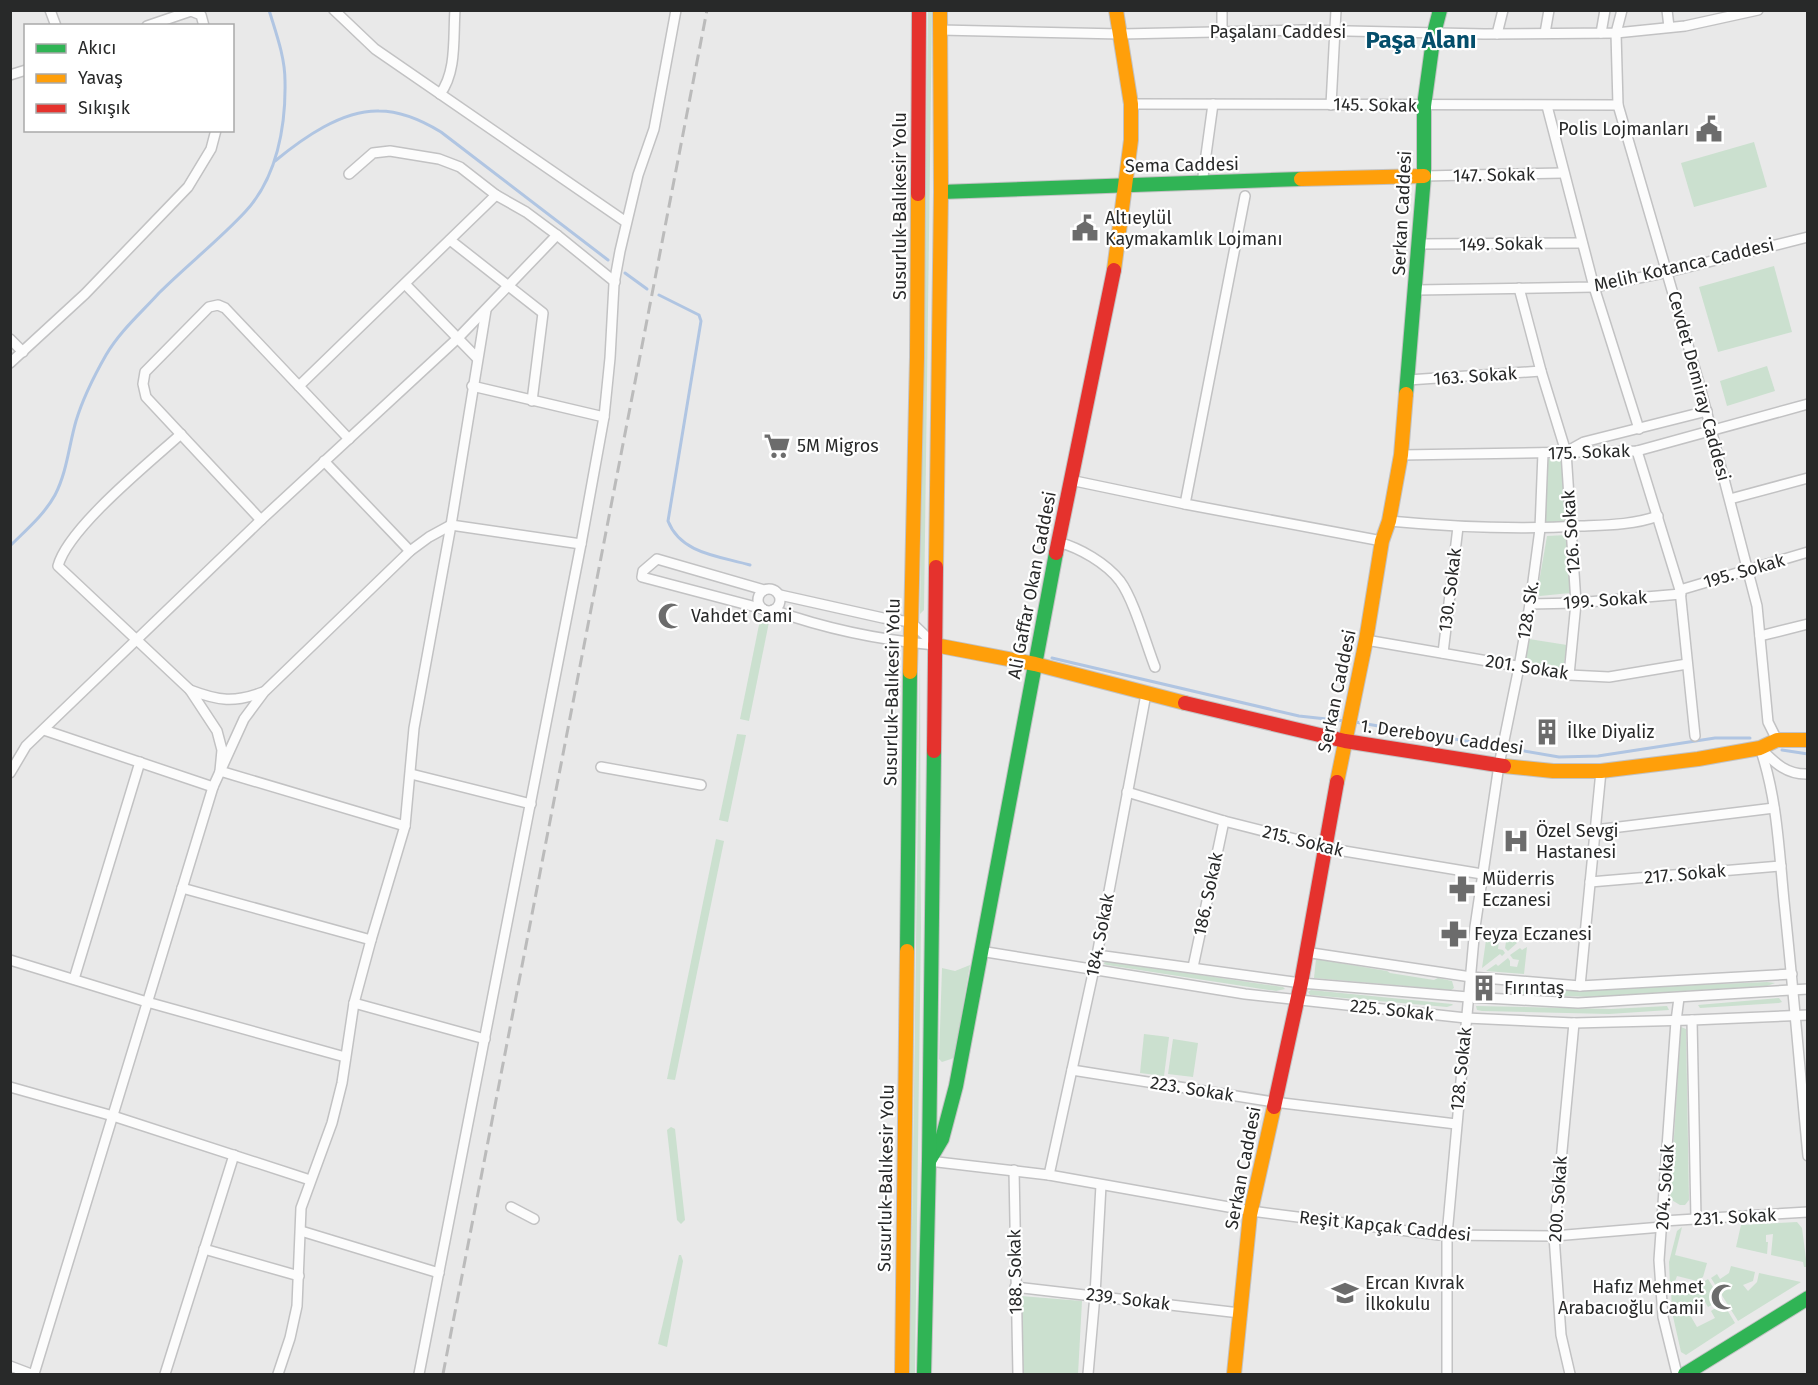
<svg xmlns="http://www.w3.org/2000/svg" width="1818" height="1385" font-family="'Fira Sans',sans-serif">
  <rect width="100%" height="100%" fill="#e9e9e9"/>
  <g fill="#cbe0cf">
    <path d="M932 10 924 610 920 614 928 11Z"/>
    <path d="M1754 142 1767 187 1694 207 1681 163Z"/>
    <path d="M1774 266 1792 332 1718 352 1699 287Z"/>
    <path d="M1767 366 1775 391 1727 406 1720 381Z"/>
    <path d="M1546 459H1562L1566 522 1544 523Z"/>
    <path d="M1567 535 1570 593 1540 596 1537 594 1547 536Z"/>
    <path d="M760 620 769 622 749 721 740 719Z"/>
    <path d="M1529 639 1567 645 1563 669 1525 663Z"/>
    <path d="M920 658 921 927 915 1366V1374H910Z"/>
    <path d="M737 734 746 735 728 822 719 820Z"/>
    <path d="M716 839 724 841 675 1080 667 1079Z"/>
    <path d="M1487 933 1519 937 1515 941 1517 943 1508 951 1505 948 1506 942 1499 941 1498 949 1503 950 1505 953 1502 956 1500 954 1482 968Z"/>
    <path d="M1527 947 1524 974 1486 971 1496 964 1498 966 1508 958 1510 961V966L1517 967 1519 960 1513 959 1510 955 1520 948 1522 950Z"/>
    <path d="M1316 959 1387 971 1390 973 1434 980 1438 978 1452 981 1454 988 1451 990 1314 978Z"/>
    <path d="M1105 961 1283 987 1285 989 1276 991 1107 965 1104 964Z"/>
    <path d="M970 965 954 1058 942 1062 939 1059 942 968 955 971Z"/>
    <path d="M1767 982 1775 983 1767 986 1717 989 1590 997 1517 994V987L1577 990Z"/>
    <path d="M1311 990 1452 1004 1453 1005 1447 1007 1310 995 1308 992Z"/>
    <path d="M1779 998 1782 1002 1779 1003 1700 1008 1698 1005Z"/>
    <path d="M1476 1006 1611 1009 1667 1006 1669 1010 1609 1014 1482 1011 1477 1010Z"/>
    <path d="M1681 1027 1686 1029 1689 1200 1685 1205H1680L1670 1199Z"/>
    <path d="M1144 1034 1169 1037 1164 1076 1140 1073Z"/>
    <path d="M1173 1039 1198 1043 1193 1077 1168 1074Z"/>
    <path d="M671 1127 675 1129 685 1220 681 1224 677 1220 667 1130Z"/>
    <path d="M1797 1222 1802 1228 1807 1267H1804L1803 1262 1771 1255 1773 1234 1766 1235V1242H1768L1767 1254 1736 1247 1741 1225Z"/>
    <path d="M1682 1227 1675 1255 1707 1263 1703 1277 1697 1281 1677 1276 1674 1284 1670 1285 1669 1262 1677 1231Z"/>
    <path d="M679 1255H681L683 1261 667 1347 658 1344Z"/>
    <path d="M1731 1266 1755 1272 1753 1281 1743 1285 1748 1291 1757 1282 1759 1273 1801 1282 1738 1321 1711 1278 1717 1274 1720 1279 1729 1273Z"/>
    <path d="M1708 1279 1721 1300 1708 1307 1704 1300 1687 1310 1697 1327 1715 1318 1711 1311 1723 1303 1735 1323 1686 1355 1681 1352 1672 1312 1671 1290 1698 1293 1700 1284Z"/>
    <path d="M1021 1296 1082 1301 1078 1374H1021Z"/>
  </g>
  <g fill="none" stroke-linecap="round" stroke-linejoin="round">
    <g stroke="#b0c5e2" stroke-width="3">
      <path d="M275 161C303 138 342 110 379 111 401 111 423 121 441 132L608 260"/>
      <path d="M625 273 647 289"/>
      <path d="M659 295 699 315 701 321 668 521C681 554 719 556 750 565"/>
      <path d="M10 546C26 530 44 515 55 495 67 472 69 445 76 421 83 398 94 376 106 355 120 331 141 313 159 293 187 265 218 241 245 212 277 178 286 126 285 81 285 57 276 33 269 10"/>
      <path d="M1052 658 1299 716 1345 721"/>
      <path d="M1355 722 1559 757 1598 756 1715 738H1750"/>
      <path d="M1782 750 1808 754"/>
    </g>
    <g stroke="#c2c2c3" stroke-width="12">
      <g id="street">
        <path d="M50 10 56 26"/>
        <path d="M334 10 375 49 626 222"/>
        <path d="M1622 10 1616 33 1618 105 1699 383 1757 606 1768 722 1777 740"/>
        <path d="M1667 10 1669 27"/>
        <path d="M147 26 191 11 201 15 204 26"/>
        <path d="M940 30 1121 34 1303 30 1484 34 1616 33 1685 26 1758 10"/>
        <path d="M1222 32V10"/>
        <path d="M1545 33 1549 10"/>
        <path d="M1601 33 1605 10"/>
        <path d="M1497 34 1503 10"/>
        <path d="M10 75 26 70"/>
        <path d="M440 94C457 72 453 37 455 10"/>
        <path d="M1131 104 1618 105"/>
        <path d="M1331 105 1336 10"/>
        <path d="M1547 106 1594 287 1639 429"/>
        <path d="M349 174 373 153 390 151 439 159 460 167 496 195 526 212 557 235 615 282"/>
        <path d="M1424 176 1563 173"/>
        <path d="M1202 184 1213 104"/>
        <path d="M1245 196 1185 504 1382 541"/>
        <path d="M450 240 543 313 532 401"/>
        <path d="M1419 244 1582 243"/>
        <path d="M405 284 477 358"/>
        <path d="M1519 288 1541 371 1566 452 1576 603 1569 675"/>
        <path d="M1416 290 1594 287 1668 272 1808 237"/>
        <path d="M10 339 23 352"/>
        <path d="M10 363 85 294 188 187 211 149 216 130"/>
        <path d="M1408 380 1541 371"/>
        <path d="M299 386 496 195"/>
        <path d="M472 386 604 417"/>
        <path d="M181 434C150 462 68 528 58 566L190 690 217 731 222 750 220 771 405 826"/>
        <path d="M1637 451 1680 590 1695 736"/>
        <path d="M1566 452 1584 442 1707 411"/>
        <path d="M1401 455 1637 451 1808 404"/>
        <path d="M324 461 410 551"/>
        <path d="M1070 480 1185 504"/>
        <path d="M1730 499 1808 478"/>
        <path d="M261 520 146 397 143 384 145 372 209 307 218 305 225 308 349 439"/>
        <path d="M1389 521C1453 527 1517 530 1581 526 1607 525 1633 525 1658 516"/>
        <path d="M1058 542C1080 548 1106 563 1120 581 1134 600 1146 644 1155 667"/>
        <circle cx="769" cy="600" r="11"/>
        <path d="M1680 590 1808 552"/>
        <path d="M780 595 883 618 911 622 935 645"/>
        <path d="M1530 604 1576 603 1681 594"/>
        <path d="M763 609 642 577 643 571 657 559 764 590"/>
        <path d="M773 610C826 629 879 640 935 645"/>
        <path d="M1760 636 1808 624"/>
        <path d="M1366 640 1569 675 1609 677 1687 664"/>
        <path d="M1443 653 1458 527"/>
        <path d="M190 690C219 701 234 703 263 692"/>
        <path d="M44 730 213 787"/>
        <path d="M1760 748C1777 797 1779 850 1784 901 1793 986 1800 1071 1808 1156"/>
        <path d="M1762 750C1775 763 1787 775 1808 774"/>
        <path d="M601 767 701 785"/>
        <path d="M10 773 26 746 261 520 458 338 557 235"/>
        <path d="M411 774 531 804"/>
        <path d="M1127 792 1224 821 1338 850 1482 874"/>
        <path d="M1595 830 1774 808"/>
        <path d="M1590 882 1781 866"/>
        <path d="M182 888 371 940"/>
        <path d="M980 951 1245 994 1466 1018 1574 1023 1692 1020 1808 1015"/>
        <path d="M1305 952 1471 977 1580 986 1792 974"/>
        <path d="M1097 955 1301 983 1468 997 1578 1003 1808 989"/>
        <path d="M10 960 147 1002 345 1057"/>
        <path d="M1193 967 1224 821"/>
        <path d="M74 979 140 762"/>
        <path d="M1580 986 1601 771"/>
        <path d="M354 1003 485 1039"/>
        <path d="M1692 1020 1696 1219"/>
        <path d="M1072 1070 1274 1102 1456 1124"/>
        <path d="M10 1087 113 1116 310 1180"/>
        <path d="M929 1161 1049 1175 1251 1211 1439 1235 1554 1236 1662 1227"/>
        <path d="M1014 1170 1018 1374"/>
        <path d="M1049 1175 1097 955 1146 694"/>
        <path d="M511 1207 534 1219"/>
        <path d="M1663 1221 1808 1212"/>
        <path d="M301 1231 439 1273"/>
        <path d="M204 1249 299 1276"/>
        <path d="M1015 1287 1240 1313"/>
        <path d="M10 1366 31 1374"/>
        <path d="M34 1374 213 787 244 719 264 692 410 551 429 537 451 525 581 544"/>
        <path d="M165 1374 234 1155"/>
        <path d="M278 1374 290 1338 297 1306 301 1208 332 1123 342 1083 354 1003 371 940 405 826 414 728 451 525 486 310"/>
        <path d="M419 1374 581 544 604 417 610 358 614 284 620 251 638 175 654 129 676 10"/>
        <path d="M1088 1374 1095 1295 1101 1185"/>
        <path d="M1447 1374V1235L1475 927 1499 765 1519 667 1530 604 1540 529 1543 453"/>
        <path d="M1570 1374 1561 1335 1554 1236 1574 1023"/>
        <path d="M1677 1374 1663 1317 1659 1260 1676 1021 1679 998"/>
      </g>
    </g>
    <g stroke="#c2c2c3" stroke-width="16">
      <g id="fast">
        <path d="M941 192 1301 179"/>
        <path d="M1406 394 1424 176V106L1434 33 1440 10"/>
        <path d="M907 951 910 672"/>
        <path d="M929 1161 942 1139 956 1086 1056 553"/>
        <path d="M924 1374 929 1161 934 751"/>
        <path d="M1685 1374 1808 1298"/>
      </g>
    </g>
    <g stroke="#c2c2c3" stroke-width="16">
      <g id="slow">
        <path d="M1301 179 1424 176"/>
        <path d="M1114 270 1131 140V104L1116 10"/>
        <path d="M936 567 941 192 940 10"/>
        <path d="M935 645 1035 664 1185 703"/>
        <path d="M910 672 917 357 918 194"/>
        <path d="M1504 766 1553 771H1601L1698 759 1760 748 1777 740H1808"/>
        <path d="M1337 782 1366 640 1382 541 1389 521 1401 455 1406 394"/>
        <path d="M902 1374 907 951"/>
        <path d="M1234 1374 1250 1215 1274 1107"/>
      </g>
    </g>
    <g stroke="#c2c2c3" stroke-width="16">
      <g id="jam">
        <path d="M918 194 919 10"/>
        <path d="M1056 553 1114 270"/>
        <path d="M1185 703 1345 741 1504 766"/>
        <path d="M934 751 936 567"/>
        <path d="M1274 1107 1301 983 1337 782"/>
      </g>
    </g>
    <use href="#street" stroke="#fcfcfc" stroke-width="9"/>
    <use href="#fast" stroke="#30b455" stroke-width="14"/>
    <use href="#slow" stroke="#ff9f0a" stroke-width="14"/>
    <use href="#jam" stroke="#e5322d" stroke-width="14"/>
    <path stroke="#bbb" stroke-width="3" stroke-dasharray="12 6" stroke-linecap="butt" d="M443 1374 707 10"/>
  </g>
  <defs>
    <g id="civic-bare" transform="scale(2.07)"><path d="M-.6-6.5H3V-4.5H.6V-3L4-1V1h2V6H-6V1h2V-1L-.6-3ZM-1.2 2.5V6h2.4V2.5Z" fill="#6c6c6c" stroke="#fff" stroke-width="2.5" paint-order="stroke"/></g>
    <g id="supermarket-bare" transform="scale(2.07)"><path d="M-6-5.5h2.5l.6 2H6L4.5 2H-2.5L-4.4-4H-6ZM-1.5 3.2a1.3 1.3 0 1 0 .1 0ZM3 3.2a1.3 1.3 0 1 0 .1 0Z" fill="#6c6c6c" stroke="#fff" stroke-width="2.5" paint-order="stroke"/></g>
    <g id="mosque-bare" transform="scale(2.07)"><path d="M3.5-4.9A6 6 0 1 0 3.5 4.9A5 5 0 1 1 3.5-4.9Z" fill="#6c6c6c" stroke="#fff" stroke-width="2.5" paint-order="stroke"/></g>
    <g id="building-bare" transform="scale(2.07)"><path d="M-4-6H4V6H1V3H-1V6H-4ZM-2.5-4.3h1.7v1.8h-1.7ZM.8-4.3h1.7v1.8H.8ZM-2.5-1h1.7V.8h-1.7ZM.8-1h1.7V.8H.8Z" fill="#6c6c6c" stroke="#fff" stroke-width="2.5" paint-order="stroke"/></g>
    <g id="hospital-bare" transform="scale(2.07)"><path d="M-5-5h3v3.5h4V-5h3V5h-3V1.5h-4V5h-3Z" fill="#6c6c6c" stroke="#fff" stroke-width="2.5" paint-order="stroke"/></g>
    <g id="pharmacy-bare" transform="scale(2.07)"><path d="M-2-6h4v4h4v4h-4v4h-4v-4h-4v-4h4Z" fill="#6c6c6c" stroke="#fff" stroke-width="2.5" paint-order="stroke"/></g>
    <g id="school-bare" transform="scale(2.07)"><path d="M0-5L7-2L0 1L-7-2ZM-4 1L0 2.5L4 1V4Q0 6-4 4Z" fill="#6c6c6c" stroke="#fff" stroke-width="2.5" paint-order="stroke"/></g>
  </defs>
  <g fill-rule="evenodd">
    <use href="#civic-bare" x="1709" y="129"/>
    <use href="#civic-bare" x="1085" y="228"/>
    <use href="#supermarket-bare" x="777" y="446"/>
    <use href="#mosque-bare" x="671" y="616"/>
    <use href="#building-bare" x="1547" y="732"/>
    <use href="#hospital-bare" x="1516" y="841"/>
    <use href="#pharmacy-bare" x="1462" y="889"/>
    <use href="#pharmacy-bare" x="1454" y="934"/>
    <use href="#building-bare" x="1484" y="988"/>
    <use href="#school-bare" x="1345" y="1293"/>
    <use href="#mosque-bare" x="1724" y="1297"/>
  </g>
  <g text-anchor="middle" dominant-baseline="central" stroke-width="4.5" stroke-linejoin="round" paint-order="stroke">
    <g font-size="18" fill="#282929" stroke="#fff">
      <text x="1278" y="32">Paşalanı Caddesi</text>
      <text transform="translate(1375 105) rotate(1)">145. Sokak</text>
      <text transform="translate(1182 165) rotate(-1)">Sema Caddesi</text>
      <text transform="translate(1494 175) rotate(-1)">147. Sokak</text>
      <text transform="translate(900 206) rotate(-90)">Susurluk-Balıkesir Yolu</text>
      <text transform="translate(1402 213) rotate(-87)">Serkan Caddesi</text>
      <text transform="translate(1501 244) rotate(-1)">149. Sokak</text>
      <text transform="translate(1684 265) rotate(-13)">Melih Kotanca Caddesi</text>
      <text transform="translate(1475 376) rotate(-4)">163. Sokak</text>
      <text transform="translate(1699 386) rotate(75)">Cevdet Demiray Caddesi</text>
      <text transform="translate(1589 452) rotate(-2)">175. Sokak</text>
      <text transform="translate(1571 532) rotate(-94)">126. Sokak</text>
      <text transform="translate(1744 571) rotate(-16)">195. Sokak</text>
      <text transform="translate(1032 585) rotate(-79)">Ali Gaffar Okan Caddesi</text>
      <text transform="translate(1450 590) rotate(-83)">130. Sokak</text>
      <text transform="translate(1605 600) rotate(-4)">199. Sokak</text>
      <text transform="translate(1528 610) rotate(-81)">128. Sk.</text>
      <text transform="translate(1527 667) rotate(9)">201. Sokak</text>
      <text transform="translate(1337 691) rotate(-78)">Serkan Caddesi</text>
      <text transform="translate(892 692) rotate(-89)">Susurluk-Balıkesir Yolu</text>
      <text transform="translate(1442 737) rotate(8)">1. Dereboyu Caddesi</text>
      <text transform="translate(1303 841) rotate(14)">215. Sokak</text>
      <text transform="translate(1685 874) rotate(-5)">217. Sokak</text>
      <text transform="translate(1208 894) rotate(-78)">186. Sokak</text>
      <text transform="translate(1100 935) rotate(-79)">184. Sokak</text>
      <text transform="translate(1392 1010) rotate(6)">225. Sokak</text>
      <text transform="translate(1461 1069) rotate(-84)">128. Sokak</text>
      <text transform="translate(1192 1089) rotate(9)">223. Sokak</text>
      <text transform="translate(1243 1168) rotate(-79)">Serkan Caddesi</text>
      <text transform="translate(886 1178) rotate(-89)">Susurluk-Balıkesir Yolu</text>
      <text transform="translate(1665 1187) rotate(-86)">204. Sokak</text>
      <text transform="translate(1558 1199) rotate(-86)">200. Sokak</text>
      <text transform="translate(1735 1217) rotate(-3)">231. Sokak</text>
      <text transform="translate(1385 1226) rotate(6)">Reşit Kapçak Caddesi</text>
      <text transform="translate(1015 1272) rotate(-91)">188. Sokak</text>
      <text transform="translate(1128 1299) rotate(7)">239. Sokak</text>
    </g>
    <g font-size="18" fill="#282929" stroke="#fff" text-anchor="start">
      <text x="1689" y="129" text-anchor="end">Polis Lojmanları</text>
      <text x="1105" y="218">Altıeylül<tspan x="1105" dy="21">Kaymakamlık Lojmanı</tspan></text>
      <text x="797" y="446">5M Migros</text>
      <text x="691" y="616">Vahdet Cami</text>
      <text x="1567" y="732">İlke Diyaliz</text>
      <text x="1536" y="831">Özel Sevgi<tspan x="1536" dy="21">Hastanesi</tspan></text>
      <text x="1482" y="879">Müderris<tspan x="1482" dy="21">Eczanesi</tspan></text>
      <text x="1474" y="934">Feyza Eczanesi</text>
      <text x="1504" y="988">Fırıntaş</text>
      <text x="1365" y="1283">Ercan Kıvrak<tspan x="1365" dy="21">İlkokulu</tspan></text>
      <text x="1704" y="1287" text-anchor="end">Hafız Mehmet<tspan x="1704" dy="21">Arabacıoğlu Camii</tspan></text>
    </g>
    <g font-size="24" font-weight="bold" fill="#044e6b" stroke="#fff">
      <text x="1421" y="40">Paşa Alanı</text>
    </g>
  </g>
  <rect width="1818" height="1385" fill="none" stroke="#282929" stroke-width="24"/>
  <rect x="24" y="24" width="210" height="108" fill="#ffffff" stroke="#a9a9a9" stroke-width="1.5"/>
  <rect x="36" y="44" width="30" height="9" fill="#30b455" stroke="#a9a9a9" stroke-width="1.5"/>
  <text x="78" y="54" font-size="18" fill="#282929">Akıcı</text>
  <rect x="36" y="74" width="30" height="9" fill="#ff9f0a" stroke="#a9a9a9" stroke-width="1.5"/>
  <text x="78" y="84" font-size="18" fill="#282929">Yavaş</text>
  <rect x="36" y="104" width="30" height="9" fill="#e5322d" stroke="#a9a9a9" stroke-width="1.5"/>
  <text x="78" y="114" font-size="18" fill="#282929">Sıkışık</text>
</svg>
